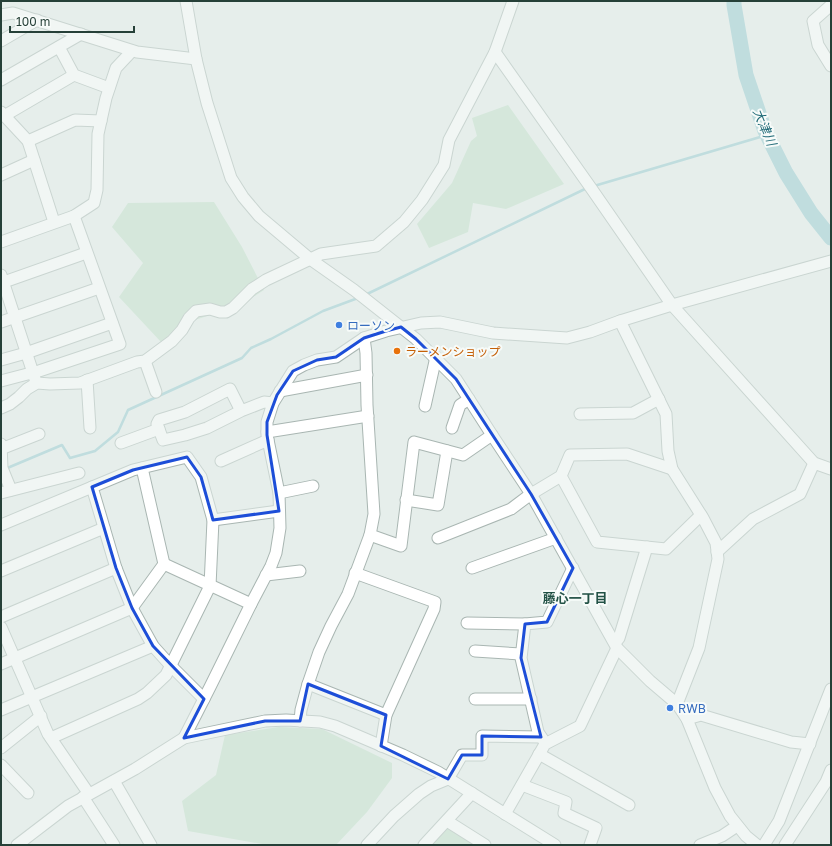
<svg xmlns="http://www.w3.org/2000/svg" width="832" height="846" font-family="'Golos Text','Noto Sans JP',sans-serif">
  <rect width="100%" height="100%" fill="#e6eeeb"/>
  <g fill="#c1dec8">
    <path d="M508 105 564 184 506 209 473 203 468 232 429 248 417 224 452 183 471 141 477 136 472 118Z"/>
    <path d="M214 202 242 247 264 290 239 306 182 324 161 342 119 297 143 263 112 227 128 203Z"/>
    <path d="M279 727 322 729 392 763V778L367 812 336 845H268L188 831 182 801 216 775 225 735Z"/>
    <path d="M447 826 476 845H430Z"/>
  </g>
  <g fill="none" stroke-linecap="round" stroke-linejoin="round">
    <g stroke="#92c7cf" stroke-width="2.5">
      <path d="M594 186 767 135"/>
      <path d="M365 295 587 188"/>
      <path d="M5 469 62 445 70 458 95 451 118 432 128 410 242 358 251 348 271 339 323 311 358 298"/>
    </g>
    <path stroke="#92c7cf" stroke-width="15" d="M734 1V5L746 75 765 131 786 173 811 213 831 238"/>
    <g stroke="#a9b6b2" stroke-width="13">
      <g id="minor">
        <path d="M186 1 196 59 207 103 231 178 243 197 259 216 310 259 354 290 416 339 456 379 492 435 531 494 617 648 650 681 677 704 687 719 715 788 730 816 746 836 757 845"/>
        <path d="M831 5 813 21 818 45 831 66"/>
        <path d="M1 15 13 13 137 52 196 59"/>
        <path d="M1 41 37 20"/>
        <path d="M59 47 74 75 109 88"/>
        <path d="M495 52 591 188 672 305 814 463 831 469"/>
        <path d="M1 80 81 34"/>
        <path d="M1 112 28 141 54 222"/>
        <path d="M4 116 74 75"/>
        <path d="M28 141 75 120 101 121"/>
        <path d="M1 175 34 160"/>
        <path d="M1 242 74 216 94 203 97 190 98 134 106 98 116 68 132 51"/>
        <path d="M1 275 35 379"/>
        <path d="M1 283 86 253"/>
        <path d="M620 321 666 414 668 451 672 469 703 518 716 543 718 559 699 648 677 704"/>
        <path d="M1 322 99 288"/>
        <path d="M1 360 26 353 112 323"/>
        <path d="M145 361 156 392"/>
        <path d="M87 380 90 428"/>
        <path d="M1 381 39 371 120 344 74 216"/>
        <path d="M280 391 367 375"/>
        <path d="M425 406 436 357"/>
        <path d="M1 408 10 404 19 397 27 389 37 383 50 384 80 383 137 362 145 361 172 341 182 330 189 318 196 311 210 309 220 312H226L233 308 252 289 266 280 321 254 376 246 404 222 422 200 444 165 449 140 495 52 513 1"/>
        <path d="M241 411 230 389 185 412 159 420 157 424 163 440 185 435 207 428 241 411 264 402 273 403"/>
        <path d="M580 414 633 413 659 399"/>
        <path d="M452 428 460 405 469 399"/>
        <path d="M267 432 368 416"/>
        <path d="M121 443 159 429"/>
        <path d="M1 444 2 468 11 490"/>
        <path d="M1 449 39 434"/>
        <path d="M221 461 268 440"/>
        <path d="M561 476 597 542 666 549 701 515"/>
        <path d="M92 487 116 568 132 608 153 646 171 666 204 699"/>
        <path d="M1 493 79 473"/>
        <path d="M279 493 313 486"/>
        <path d="M406 500 438 505 447 451"/>
        <path d="M213 520 279 511"/>
        <path d="M1 525 133 470 187 457 201 477 213 520 210 586 166 675 147 693 138 699 51 738"/>
        <path d="M370 535 401 546 414 442 463 455 492 435"/>
        <path d="M438 538 511 509 531 494 561 476 570 455 627 454 672 469"/>
        <path d="M717 552 753 519 800 494 814 463"/>
        <path d="M164 564 251 604"/>
        <path d="M472 568 556 538"/>
        <path d="M1 571 104 528"/>
        <path d="M355 573 435 602 434 609 386 715 381 746"/>
        <path d="M266 575 300 571"/>
        <path d="M1 617 116 568"/>
        <path d="M467 623 525 624"/>
        <path d="M1 627 48 734 89 794"/>
        <path d="M615 643 619 638 647 547"/>
        <path d="M475 651 521 654"/>
        <path d="M1 664 132 608 164 564 142 468"/>
        <path d="M308 684 386 715"/>
        <path d="M475 699H531"/>
        <path d="M1 710 153 646"/>
        <path d="M687 719 701 715 791 742 810 744"/>
        <path d="M300 721 301 710 308 684 319 652 331 626 348 594 370 535 374 514 367 405 366 353 364 338"/>
        <path d="M184 738 210 687 251 604 271 566 276 553 280 528 279 493 267 435V422L273 403 293 371 304 365 317 360 336 357 364 338 386 331 421 323 440 322 493 333 567 338 590 332 620 321 672 305 831 261"/>
        <path d="M544 741 538 732 521 658 525 624 547 622 573 568"/>
        <path d="M1 748 41 716"/>
        <path d="M539 754 629 805"/>
        <path d="M1 765 28 793"/>
        <path d="M114 781 151 845"/>
        <path d="M522 785 566 802 564 813 596 828 590 845"/>
        <path d="M83 797 114 845"/>
        <path d="M505 814 545 744 580 726 617 648"/>
        <path d="M447 821 485 845"/>
        <path d="M17 845 68 806 135 769 184 738 265 721 286 720 320 722 335 726 403 755 438 772 555 845"/>
        <path d="M367 845 394 816 419 794 431 786 448 779 462 755H482V736L541 737"/>
        <path d="M424 845 472 793"/>
        <path d="M700 845 722 836 737 826"/>
        <path d="M764 845 779 821 831 689"/>
        <path d="M785 845 826 782 831 770"/>
      </g>
    </g>
    <use href="#minor" stroke="#fff" stroke-width="11"/>
  </g>
  <path d="M0 0H832V846H0ZM401 327 416 339 456 379 531 494 573 568 547 622 525 624 521 658 541 737 482 736V755H462L448 779 381 746 386 715 308 684 300 721H265L184 738 204 699 153 646 132 608 116 568 92 487 133 470 187 457 201 477 213 520 279 511 267 435V422L277 395 293 371 317 360 336 357 364 338 386 331Z" fill="#e6eeeb" fill-opacity=".55" fill-rule="evenodd"/>
  <path fill="none" stroke="#1d4ed8" stroke-width="3" stroke-linejoin="round" d="M401 327 416 339 456 379 531 494 573 568 547 622 525 624 521 658 541 737 482 736V755H462L448 779 381 746 386 715 308 684 300 721H265L184 738 204 699 153 646 132 608 116 568 92 487 133 470 187 457 201 477 213 520 279 511 267 435V422L277 395 293 371 317 360 336 357 364 338 386 331Z"/>
  <g fill="#3f7fe0" stroke="#f7fbf9" stroke-width="1.5">
    <circle cx="339" cy="325" r="4"/>
    <circle cx="670" cy="708" r="4"/>
  </g>
  <circle fill="#e8710a" stroke="#f7fbf9" stroke-width="1.5" cx="397" cy="351" r="4"/>
  <g text-anchor="middle" dominant-baseline="central" stroke-width="4" stroke-linejoin="round" paint-order="stroke">
    <g font-size="12" fill="#366cbe" stroke="#f7fbf9" text-anchor="start">
      <text x="347" y="325">ローソン</text>
      <text x="678" y="708">RWB</text>
    </g>
    <g font-size="12" fill="#c56008" stroke="#f7fbf9" text-anchor="start">
      <text x="405" y="351">ラーメンショップ</text>
    </g>
    <g font-size="13" font-style="italic" fill="#226c79" stroke="#f7fbf9">
      <text transform="translate(765 127) rotate(67)">大津川</text>
    </g>
    <g font-size="13" font-weight="bold" fill="#225145" stroke="#f7fbf9">
      <text x="575" y="598">藤心一丁目</text>
    </g>
  </g>
  <rect width="832" height="846" fill="none" stroke="#264038" stroke-width="4"/>
  <path d="M10 26v6h124v-6" fill="none" stroke="#264038" stroke-width="2"/>
  <text x="16" y="26" font-size="12" fill="#264038" stroke="#f7fbf9" stroke-width="3" paint-order="stroke">100 m</text>
</svg>
